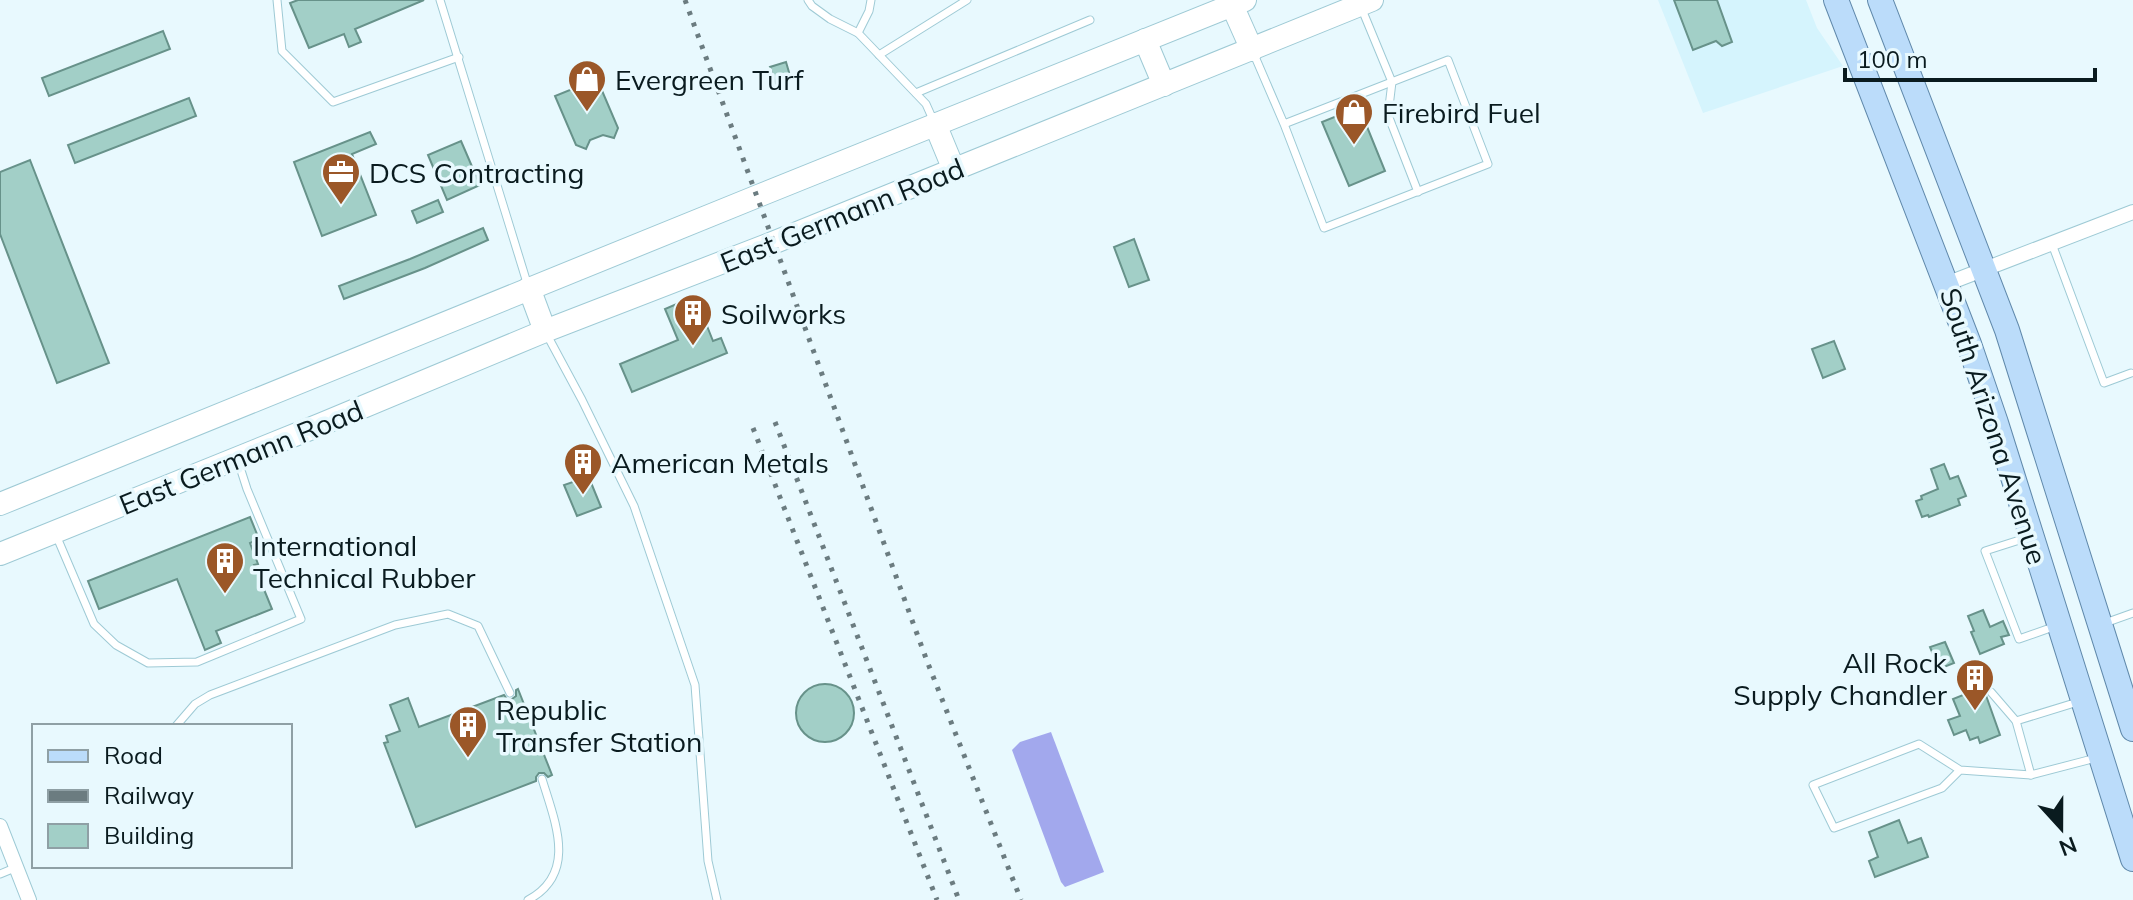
<svg xmlns="http://www.w3.org/2000/svg" width="2133" height="900" font-family="Mulish,sans-serif">
  <rect width="100%" height="100%" fill="#e8f9fe"/>
  <path fill="#d5f4fd" d="M1658 0H1806L1817 28 1843 66 1703 113Z"/>
  <path fill="#a2a8ed" d="M1051 732 1104 872 1065 887 1061 882 1012 750 1020 742Z"/>
  <g fill="#a2cfc7" stroke="#67928a" stroke-width="2">
    <path d="M298 0H424L355 29 361 42 349 47 344 34 309 48 290 3Z"/>
    <path d="M1674 0H1717L1732 42 1722 46 1716 41 1693 50Z"/>
    <path d="M163 31 170 49 49 96 42 78Z"/>
    <path d="M786 62 791 79 776 84 770 67Z"/>
    <path d="M597 79 618 128 614 138 603 135 590 140 586 149 576 145 555 96Z"/>
    <path d="M189 98 196 116 75 163 68 145Z"/>
    <path d="M1359 107 1385 171 1349 186 1322 122Z"/>
    <path d="M370 132 376 144 352 154 376 215 322 236 294 162Z"/>
    <path d="M461 141 480 185 447 200 428 155Z"/>
    <path d="M30 160 109 363 57 383 0 234V172Z"/>
    <path d="M438 200 443 212 417 223 412 211Z"/>
    <path d="M483 228 488 240 425 268 344 299 339 286 410 259Z"/>
    <path d="M1134 239 1149 280 1129 287 1114 247Z"/>
    <path d="M695 296 713 341 721 338 727 353 632 392 620 364 678 340 665 309Z"/>
    <path d="M1834 341 1845 369 1823 378 1812 349Z"/>
    <path d="M1944 464 1950 479 1958 476 1966 496 1958 499 1960 505 1929 517 1928 515 1922 517 1916 501 1922 499 1921 496 1938 489 1931 469Z"/>
    <path d="M585 468 601 507 577 516 564 485 576 481 572 472Z"/>
    <path d="M250 517 259 539 250 543 258 564 254 565 272 609 216 631 221 643 205 650 177 579 99 609 88 581Z"/>
    <path d="M1983 610 1990 627 2003 621 2009 635 2001 637 2004 644 1980 654 1971 632 1974 631 1968 616Z"/>
    <path d="M1945 642 1954 663 1939 669 1930 647Z"/>
    <circle cx="825" cy="713" r="29"/>
    <path d="M1983 687 2000 735 1980 743 1978 737 1970 740 1966 730 1954 735 1948 720 1960 716 1953 699Z"/>
    <path d="M518 689 552 775 548 777 544 773H539L536 777V781L416 827 384 743 388 742 386 736 400 731 390 705 408 698 419 727 504 695 507 699H512L516 696V690Z"/>
    <path d="M1899 820 1908 843 1921 838 1928 857 1875 877 1869 861 1878 857 1869 832Z"/>
  </g>
  <g fill="none" stroke-linecap="round" stroke-linejoin="round">
    <g stroke="#9ecad5" stroke-width="9">
      <g id="lane">
        <path d="M277 0 282 51 333 102 459 57"/>
        <path d="M440 0 528 286"/>
        <path d="M808 0 812 6 830 19 858 33 926 104 934 122"/>
        <path d="M1361 7 1392 82 1388 115 1418 192"/>
        <path d="M858 33 869 11 871 0"/>
        <path d="M1253 52 1284 124 1324 228 1488 164 1448 60 1284 124"/>
        <path d="M879 55 967 0"/>
        <path d="M916 93 1090 20"/>
        <path d="M2052 244 2104 383 2131 373"/>
        <path d="M546 333 582 400 634 506 695 685 708 861 717 900"/>
        <path d="M56 535 94 624 116 645 148 663 197 662 301 619 247 489 238 461"/>
        <path d="M2029 537 1985 551 2019 639 2056 626"/>
        <path d="M2105 623 2133 613"/>
        <path d="M1991 692 2016 721"/>
        <path d="M2081 701 2016 721 2031 775 2096 758"/>
        <path d="M176 726 195 704 210 695 395 625 448 614 478 626 510 693"/>
        <path d="M1960 770 1919 744 1813 785 1834 828 1942 788 1960 770 2031 775"/>
        <path d="M0 874 17 867"/>
        <path d="M528 900C578 873 555 822 542 779"/>
      </g>
    </g>
    <g stroke="#9ecad5" stroke-width="16">
      <g id="street">
        <path d="M1946 284 2133 212"/>
        <path d="M0 826 29 900"/>
      </g>
    </g>
    <g stroke="#9ecad5" stroke-width="24">
      <g id="secondary">
        <path d="M1232 5 1252 50"/>
        <path d="M1145 40 1164 85"/>
        <path d="M935 124 954 170"/>
        <path d="M529 288 545 331"/>
        <path d="M0 504 758 196 1245 0"/>
        <path d="M0 554 322 424 545 331 775 242 1372 0"/>
      </g>
    </g>
    <g stroke="#6089ab" stroke-width="26">
      <g id="primary">
        <path d="M1836 0 1969 344 1996 423 2133 859"/>
        <path d="M1880 0 2007 330 2133 729"/>
      </g>
    </g>
    <use href="#lane" stroke="#fff" stroke-width="7"/>
    <use href="#street" stroke="#fff" stroke-width="14"/>
    <use href="#secondary" stroke="#fff" stroke-width="22"/>
    <use href="#primary" stroke="#bbdcfa" stroke-width="24"/>
    <g stroke="#6b7c80" stroke-width="5" stroke-dasharray="4 8" stroke-linecap="butt">
      <path d="M685 0 927 661 1021 900"/>
      <path d="M775 422 959 900"/>
      <path d="M753 428 937 900"/>
    </g>
  </g>
  <defs>
    <g id="shop-pin" transform="scale(2)"><path d="M0 17L-7.5 6A9.5 9.5 0 1 1 7.5 6Z" fill="#9b5728" stroke="#e8f9fe"/><path d="M-5-2.5h2.3a2.7 3.5 0 0 1 5.4 0H5L5.5 6h-11ZM-1.5-2.5h3a1.5 2.3 0 0 0-3 0Z" fill="#fff"/></g>
    <g id="office-pin" transform="scale(2)"><path d="M0 17L-7.5 6A9.5 9.5 0 1 1 7.5 6Z" fill="#9b5728" stroke="#e8f9fe"/><path d="M-6-3h4V-5.5h4V-3h4V5H-6ZM-1-4.5V-3h2v-1.5ZM-6 0V1H6V0Z" fill="#fff"/></g>
    <g id="building-pin" transform="scale(2)"><path d="M0 17L-7.5 6A9.5 9.5 0 1 1 7.5 6Z" fill="#9b5728" stroke="#e8f9fe"/><path d="M-4-6H4V6H1V3H-1V6H-4ZM-2.5-4.3h1.7v1.8h-1.7ZM.8-4.3h1.7v1.8H.8ZM-2.5-1h1.7V.8h-1.7ZM.8-1h1.7V.8H.8Z" fill="#fff"/></g>
  </defs>
  <g fill-rule="evenodd">
    <use href="#shop-pin" x="587" y="79"/>
    <use href="#shop-pin" x="1354" y="112"/>
    <use href="#office-pin" x="341" y="172"/>
    <use href="#building-pin" x="693" y="313"/>
    <use href="#building-pin" x="583" y="462"/>
    <use href="#building-pin" x="225" y="561"/>
    <use href="#building-pin" x="1975" y="678"/>
    <use href="#building-pin" x="468" y="725"/>
  </g>
  <g text-anchor="middle" dominant-baseline="central" stroke-width="7" stroke-linejoin="round" paint-order="stroke">
    <g font-size="28" fill="#0a1b1f" stroke="#e8f9fe" text-anchor="start">
      <text x="615" y="79">Evergreen Turf</text>
      <text x="1382" y="112">Firebird Fuel</text>
      <text x="369" y="172">DCS Contracting</text>
      <text x="721" y="313">Soilworks</text>
      <text x="611" y="462">American Metals</text>
      <text x="253" y="545">International<tspan x="253" dy="32">Technical Rubber</tspan></text>
      <text x="1947" y="662" text-anchor="end">All Rock<tspan x="1947" dy="32">Supply Chandler</tspan></text>
      <text x="496" y="709">Republic<tspan x="496" dy="32">Transfer Station</tspan></text>
    </g>
    <g font-size="28" fill="#0a1b1f" stroke="#e8f9fe">
      <text transform="translate(842 215) rotate(-22)">East Germann Road</text>
      <text transform="translate(1994 426) rotate(72)">South Arizona Avenue</text>
      <text transform="translate(241 457) rotate(-22)">East Germann Road</text>
    </g>
  </g>
  <rect x="32" y="724" width="260" height="144" fill="#e8f9fe" stroke="#8fa0a5" stroke-width="2"/>
  <rect x="48" y="750" width="40" height="12" fill="#bbdcfa" stroke="#8fa0a5" stroke-width="2"/>
  <text x="104" y="764" font-size="24" fill="#0a1b1f">Road</text>
  <rect x="48" y="790" width="40" height="12" fill="#6b7c80" stroke="#8fa0a5" stroke-width="2"/>
  <text x="104" y="804" font-size="24" fill="#0a1b1f">Railway</text>
  <rect x="48" y="824" width="40" height="24" fill="#a2cfc7" stroke="#8fa0a5" stroke-width="2"/>
  <text x="104" y="844" font-size="24" fill="#0a1b1f">Building</text>
  <g transform="translate(2061 828) rotate(159)" stroke="#e8f9fe" stroke-width="6" paint-order="stroke">
  <path d="M0-6L14 30L0 20L-14 30Z" fill="#0a1b1f"/>
  <text y="-12" font-size="22" font-weight="bold" text-anchor="middle" fill="#0a1b1f">N</text>
  </g>
  <path d="M1845 68v12h250v-12" fill="none" stroke="#0a1b1f" stroke-width="4"/>
  <text x="1857" y="68" font-size="24" fill="#0a1b1f" stroke="#e8f9fe" stroke-width="6" paint-order="stroke">100 m</text>
</svg>
